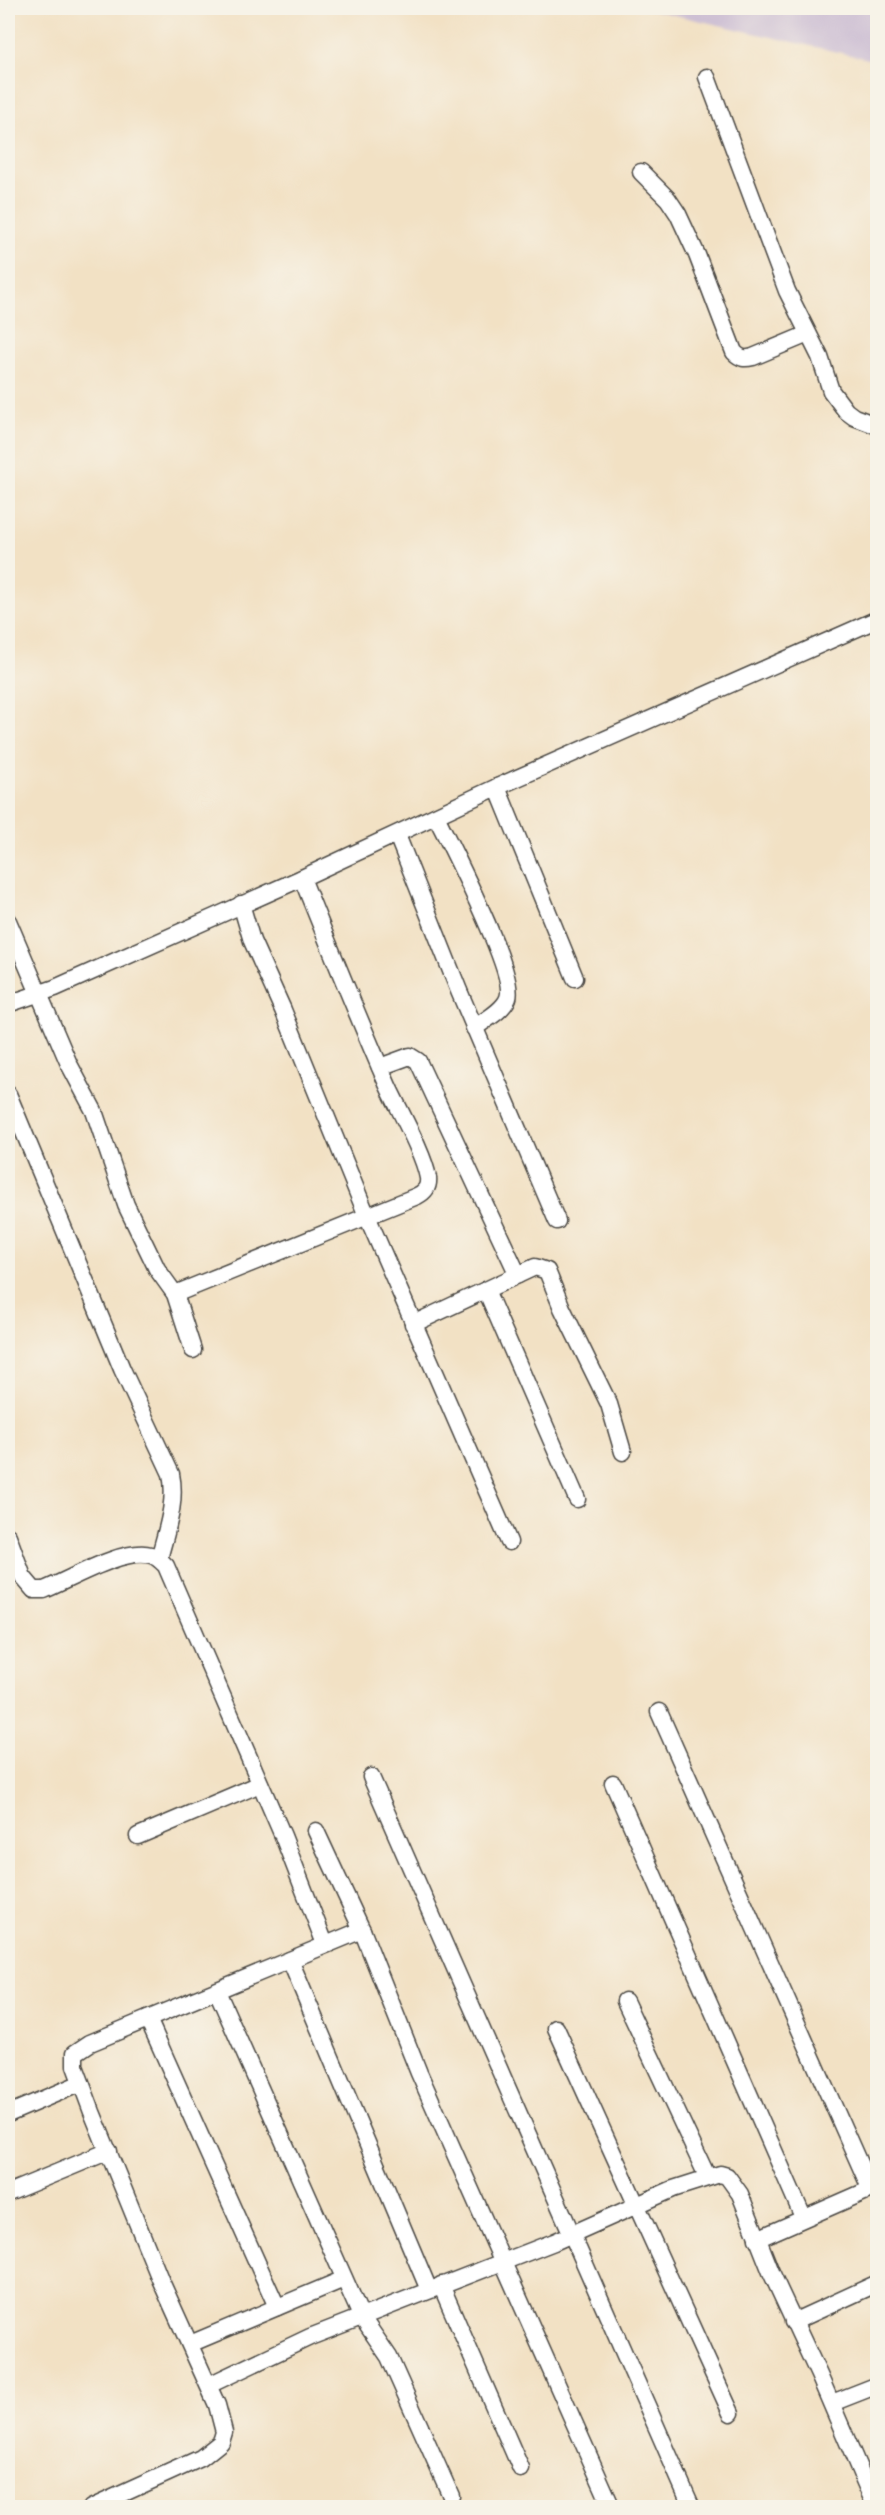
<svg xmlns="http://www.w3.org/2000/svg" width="885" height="2515" font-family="'IM FELL Great Primer',serif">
  <rect width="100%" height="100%" fill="#f7f3e8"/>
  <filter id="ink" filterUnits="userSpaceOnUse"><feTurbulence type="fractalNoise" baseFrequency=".0167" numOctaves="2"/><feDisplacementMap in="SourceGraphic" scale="12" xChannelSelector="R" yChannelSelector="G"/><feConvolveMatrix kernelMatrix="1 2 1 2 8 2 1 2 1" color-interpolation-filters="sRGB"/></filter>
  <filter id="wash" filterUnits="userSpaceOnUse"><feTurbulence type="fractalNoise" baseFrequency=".008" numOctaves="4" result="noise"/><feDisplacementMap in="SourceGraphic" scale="24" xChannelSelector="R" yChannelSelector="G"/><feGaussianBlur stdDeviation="1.35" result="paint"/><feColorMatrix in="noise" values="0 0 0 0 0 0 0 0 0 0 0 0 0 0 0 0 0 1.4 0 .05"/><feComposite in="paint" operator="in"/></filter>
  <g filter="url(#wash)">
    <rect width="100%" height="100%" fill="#f2e1c4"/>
    <path fill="#ccbed3" d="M644 8H877V61Z"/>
  </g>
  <g filter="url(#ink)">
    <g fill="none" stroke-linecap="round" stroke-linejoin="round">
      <g stroke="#494642" stroke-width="19">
        <g id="minor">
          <path d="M707 77 787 291 820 357 831 391 846 411 854 417 878 426"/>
          <path d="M641 172 668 199 678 214 697 255 734 352C741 359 745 359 753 357L808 334"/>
          <path d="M497 787 575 978"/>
          <path d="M436 816C450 845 517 974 508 998 503 1011 485 1020 474 1028"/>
          <path d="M397 835 459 991 557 1221"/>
          <path d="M241 904 252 941 283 1010 367 1216 509 1542"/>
          <path d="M8 921 69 1064 94 1111 126 1205 157 1269 175 1294 193 1350"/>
          <path d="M8 1004 55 988 302 878 497 787 878 619"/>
          <path d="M380 1067 410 1056 418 1061 518 1275"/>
          <path d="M8 1094 122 1369 171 1474C177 1503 166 1531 159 1559"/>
          <path d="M486 1290 577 1499"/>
          <path d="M175 1294 417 1196C425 1192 429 1187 428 1178 424 1154 399 1110 388 1086 358 1017 330 948 302 878"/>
          <path d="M413 1324 535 1267 547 1271 562 1308 609 1404 623 1452"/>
          <path d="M8 1536 23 1577 34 1590H44C69 1580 124 1547 151 1555 158 1557 162 1562 166 1566L283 1836 325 1944"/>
          <path d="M659 1712 870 2188"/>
          <path d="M371 1777 692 2508"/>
          <path d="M613 1783 803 2217"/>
          <path d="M316 1831 362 1930 419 2073 612 2508"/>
          <path d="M138 1836 260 1784"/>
          <path d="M290 1960 429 2290"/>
          <path d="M217 1991 361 2316 389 2357 451 2496"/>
          <path d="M625 2001 707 2176"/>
          <path d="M148 2019 277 2307"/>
          <path d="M556 2028 731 2413"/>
          <path d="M8 2114 81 2083"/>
          <path d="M8 2193 109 2151"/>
          <path d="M757 2239 878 2186"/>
          <path d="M441 2285 521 2469"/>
          <path d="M793 2322 878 2283"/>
          <path d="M190 2344 344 2279"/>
          <path d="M209 2385 310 2337 554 2242 673 2189 720 2174 727 2176 740 2194 771 2272 819 2375 876 2508"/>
          <path d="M832 2403 878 2385"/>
          <path d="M91 2508 201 2458 221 2442 224 2432 217 2405 160 2279 92 2112 75 2066V2053L90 2043 362 1930"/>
        </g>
      </g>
      <use href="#minor" stroke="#fff" stroke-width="16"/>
    </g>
  </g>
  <rect width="885" height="2515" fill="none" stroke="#f7f3e8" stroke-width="30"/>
</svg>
